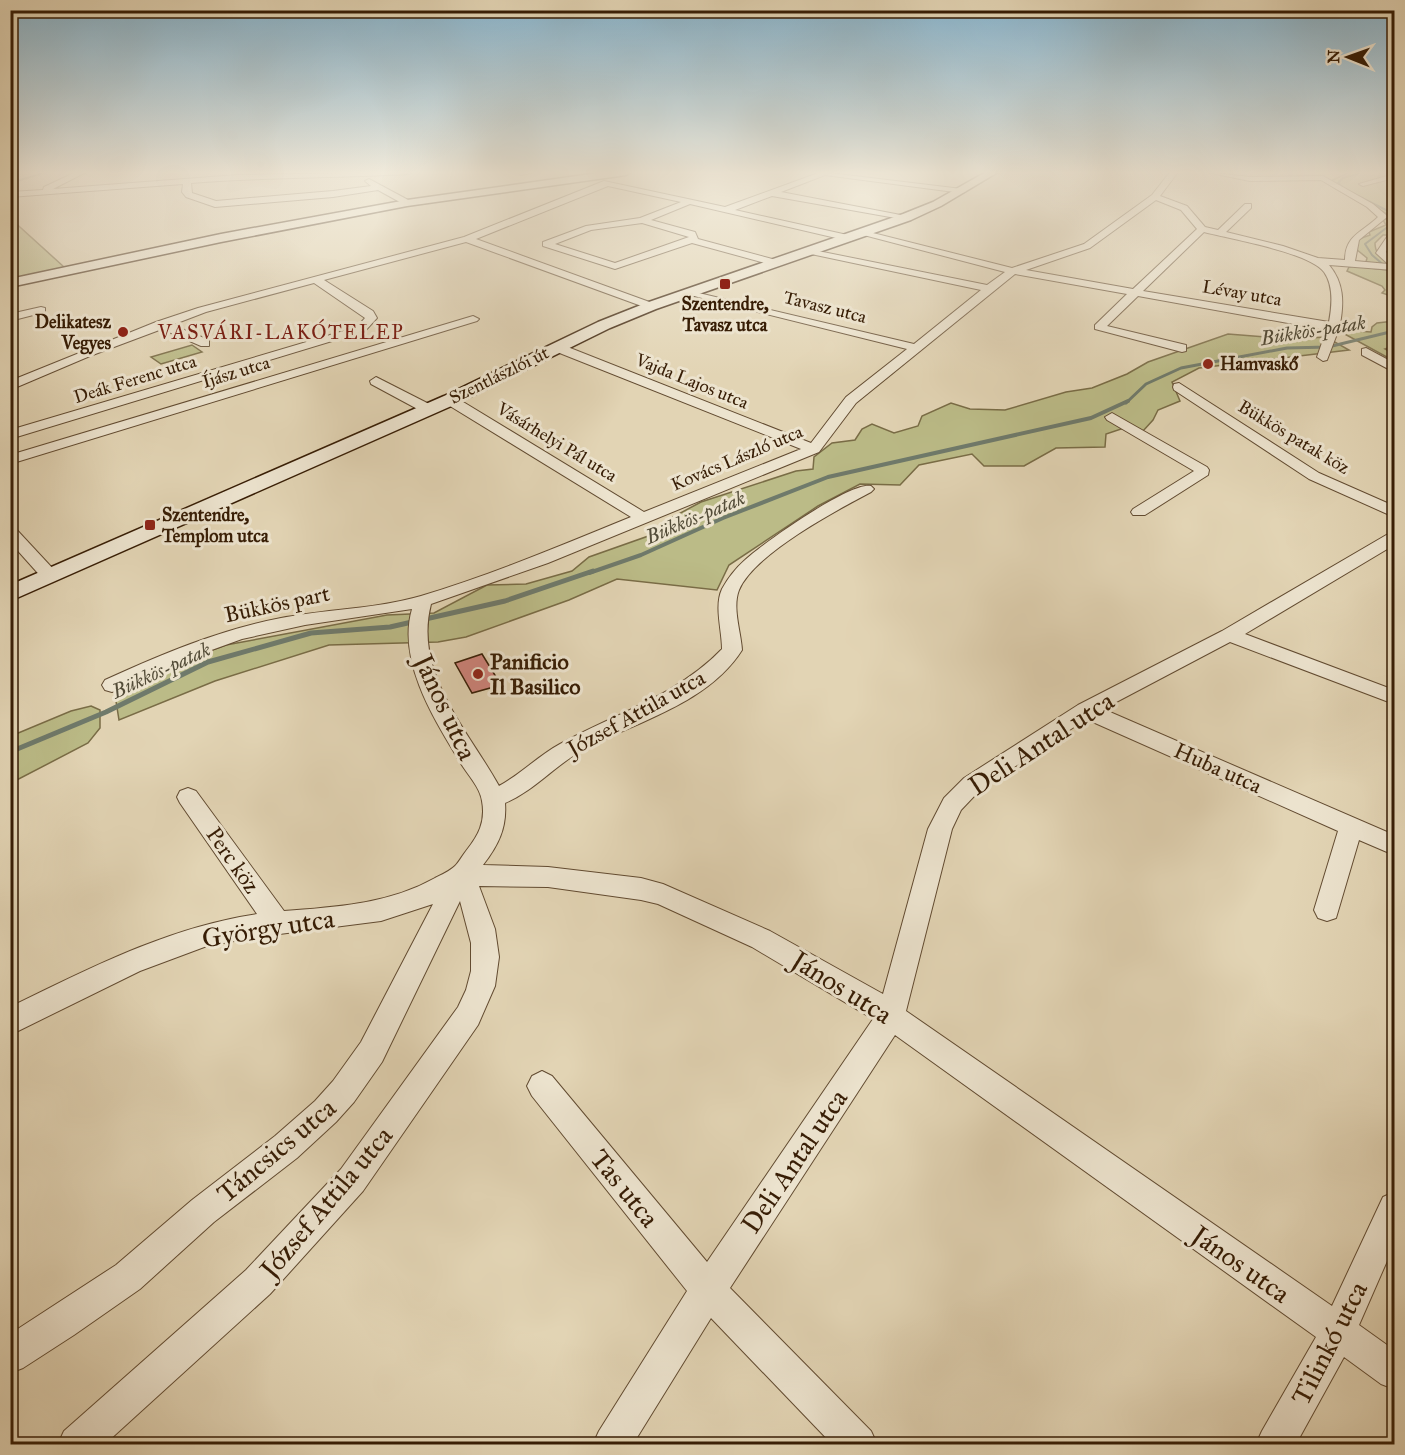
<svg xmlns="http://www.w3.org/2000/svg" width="1405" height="1455" font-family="'IM FELL Great Primer',serif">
  <rect width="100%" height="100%" fill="#e2d4b4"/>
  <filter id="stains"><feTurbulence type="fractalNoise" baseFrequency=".00333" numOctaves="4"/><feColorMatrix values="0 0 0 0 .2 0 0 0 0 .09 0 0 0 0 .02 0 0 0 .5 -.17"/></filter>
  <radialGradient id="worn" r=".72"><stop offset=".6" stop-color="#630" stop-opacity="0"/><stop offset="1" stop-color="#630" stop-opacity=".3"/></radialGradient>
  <g fill="#bbbb87" stroke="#796c46" stroke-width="1.5">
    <path d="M1349 172H1394V235H1383L1375 243C1375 258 1387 258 1394 266L1366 262 1367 258 1356 249 1359 239 1370 235 1369 232 1386 225 1383 220 1387 219V214C1368 202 1346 198 1327 183Z"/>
    <path d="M10 218 64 267 67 269 11 281Z"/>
    <path d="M1354 266 1394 271V297L1382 293 1385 290 1382 286 1347 271 1349 267Z"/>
    <path d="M1394 321V346L1385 349 1394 354V361L1341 332V330L1371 332 1372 327 1377 323Z"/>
    <path d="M1228 334 1293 339 1326 337 1349 350 1199 368 1172 382 1180 401 1158 410 1153 420 1143 431 1124 428 1106 434 1105 447 1056 448 1024 466H984L972 454 919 465 900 485 860 484 818 506 729 565 717 590 617 579 569 600 466 637 438 642 329 645 215 681 119 720 116 701 161 669 226 645 387 615 434 613 487 585 526 584 572 571 589 557 654 534 671 518 701 502 796 471 813 469 814 457 832 443 855 440 862 429 872 424 894 433 918 426 922 416 951 403 970 409 1005 410 1066 392 1092 388 1127 374 1148 362Z"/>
    <path d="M192 345 202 352 161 364 151 357Z"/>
    <path d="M91 706 100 710V728L88 743 11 783V736L71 711Z"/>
  </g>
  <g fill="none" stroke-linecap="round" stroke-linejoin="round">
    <g stroke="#6f7a6b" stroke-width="2">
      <path d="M10 183 47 172"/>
      <path d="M1345 189 1338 183 1343 178 1363 172"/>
      <path d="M1358 196 1394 214 1389 226 1365 244 1372 255 1393 273"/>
    </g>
    <g stroke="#6f7a6b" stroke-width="3">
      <path d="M1392 271 1394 273"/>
      <path d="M1126 403 1146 384 1181 368 1287 348 1328 347 1394 331"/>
    </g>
    <path stroke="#6f7a6b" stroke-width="4" d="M589 573 641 555 723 518 828 477 1091 418 1128 401"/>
    <path stroke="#6f7a6b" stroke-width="5" d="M10 752 106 712 208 662 311 633 390 627 505 601 593 571"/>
  </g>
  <path fill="#d0847d" stroke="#371d05" stroke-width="1.5" d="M482 654 501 685 472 693 455 663Z"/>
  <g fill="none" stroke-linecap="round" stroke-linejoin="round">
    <g stroke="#624b31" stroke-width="2">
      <g id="street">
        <path d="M76 172H86L53 189 237 175 413 172 409 174C336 178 263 177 191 183L192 193 216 201 333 191 371 186 365 181 369 179 410 201 411 203 407 206 378 190 333 197 215 207 186 197 182 192 183 184 10 197V192L43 190 44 187Z"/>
        <path d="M518 172H534L521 175Z"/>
        <path d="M821 172 962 189 966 191 962 193 825 175 781 192 911 217 907 220 772 196 735 210 852 236V240L849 241 690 204 651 220 695 232 698 239 780 261V265L776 266 692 243 615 269 543 246V242L586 226 640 218 681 202 608 186 476 239 655 304V308H647L466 242 324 280 373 311 377 318 365 331 10 439V430L357 327 365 318 314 283 206 312 172 325 209 340V346H201L162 329 90 356 10 390V381L156 322 198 308 464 237 604 181 725 207ZM642 223 689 237 615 263 555 244 591 230Z"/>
        <path d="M1170 172H1178L1160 196 1187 206 1205 227 1218 230 1245 204H1251V208L1226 232 1283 246 1318 258 1345 260C1345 235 1363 232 1378 217L1367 207 1321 180 1250 181 1206 172 1250 177 1323 176 1373 204 1386 215 1387 217 1359 240 1355 261 1388 264 1376 253 1391 231 1394 230V240L1386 252 1394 259V270L1329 265C1344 283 1344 302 1340 324L1332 328 1337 334 1327 360 1323 361 1317 357 1325 334 1321 329 1138 296 1107 326 1186 345V351L1182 352 1095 329V325L1127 294 1015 274 856 403 819 452 548 563 431 604C413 673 468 730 499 786 521 774 538 756 560 744 616 713 677 696 722 649 722 630 714 606 722 589 728 578 736 568 745 560 762 544 851 481 871 486L874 489 871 492C837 510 754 554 739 590 732 608 741 632 742 650 706 707 628 723 573 756 550 771 531 792 505 803 507 828 498 846 483 865L548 867 641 878 663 884 770 931 883 994 928 829 944 798 964 778 1078 705 1222 631 1388 534 1394 533V545L1245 634 1394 690V704L1230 642 1103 709 1394 835V855L1359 840 1336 918 1327 921 1318 918 1314 910 1338 831 1086 719 980 790 961 810 952 829 906 1011 1332 1306 1383 1197 1394 1192V1245L1359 1325 1394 1350V1389L1381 1384 1344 1357 1296 1444H1256L1262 1431 1316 1337 895 1035 730 1288 871 1431 877 1444H832L711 1318 633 1444H593L599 1431 687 1291 532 1096 527 1086 532 1076 542 1071 552 1076 707 1262 873 1019 752 947 658 904 641 900 548 887 479 886 495 929 499 957 495 986 478 1025 363 1191 270 1294 105 1444H58L64 1431 246 1270 341 1169 458 1007 466 990 471 971V943L460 901 382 1062 354 1102 336 1122 297 1158 214 1222 140 1289 74 1335 23 1368 10 1373V1334L116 1265 192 1200 275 1136 315 1101 333 1081 361 1042 433 904 381 921 256 937 207 946 140 971 10 1035V1007C90 968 169 927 257 914L180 803 177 797 180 791 188 788 196 791 284 911C336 907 389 904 435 878 441 875 450 871 455 866 459 862 462 856 466 851 478 836 486 822 482 801 480 787 467 774 460 762 434 719 397 661 412 609L305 625 242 639 195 656 112 692 105 690 102 685 105 680C162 654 219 630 281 618 327 609 376 609 421 596 492 575 562 545 631 517L445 403 443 400 445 397H455L644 512 801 449 552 350V344H560L811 443 846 397 907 349 686 294V290L914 344 981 290 811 254 806 251 808 249 987 285 1005 272 856 233 861 230 1012 268 1084 244 1152 195ZM1156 200 1181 210 1197 229 1133 289 1026 270 1090 248ZM1204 232C1230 239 1309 252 1324 272 1334 286 1332 306 1329 322L1143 291Z"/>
        <path d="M1394 174V178L1363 186 1359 184Z"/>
        <path d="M41 307 45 308V312L10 321V314Z"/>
        <path d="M473 316 479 319 477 321 10 464V455Z"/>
        <path d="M1366 348 1394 363V372L1362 355V349Z"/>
        <path d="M376 377 433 406 435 409 428 413 423 412 371 384 370 381Z"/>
        <path d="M1179 383 1319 473 1394 506V517L1309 479 1174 390 1173 387 1174 384Z"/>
        <path d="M1112 413 1207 467 1209 470 1208 475 1145 515H1133L1131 512 1133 509 1194 471 1107 420 1105 417Z"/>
        <path d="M10 527 16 529 56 572 59 576 56 580H44L10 542Z"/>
      </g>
    </g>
    <g stroke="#371d05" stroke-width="3">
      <g id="secondary">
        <path d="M605 172H631L626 175 407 206 221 242 10 287V279L221 234 407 200Z"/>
        <path d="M986 172H998L941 206 911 220 656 309 610 328 456 404 10 601V585L444 396 598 322 646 303 903 214 933 202Z"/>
      </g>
    </g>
    <use href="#street" fill="#ece3ce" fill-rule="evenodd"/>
    <use href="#secondary" fill="#ece3ce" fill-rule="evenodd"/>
  </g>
  <linearGradient id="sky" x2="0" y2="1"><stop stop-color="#87b6d1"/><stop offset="0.46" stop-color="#f2ecdd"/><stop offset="1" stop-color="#f2ecdd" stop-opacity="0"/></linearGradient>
  <rect width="1405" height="375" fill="url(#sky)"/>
  <g fill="#8f2418" stroke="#ece3ce" stroke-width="2">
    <rect x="719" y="278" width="12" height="12" rx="3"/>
    <circle cx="123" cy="332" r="6"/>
    <circle cx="1208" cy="364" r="6"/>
    <rect x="144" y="519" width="12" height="12" rx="3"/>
    <circle cx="478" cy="674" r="6"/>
  </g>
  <g text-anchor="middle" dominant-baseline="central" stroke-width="6" stroke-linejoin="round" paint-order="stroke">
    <g font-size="18" fill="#371d05" stroke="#ece3ce">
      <text transform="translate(1242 293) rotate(10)">Lévay utca</text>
      <text transform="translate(825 307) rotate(14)">Tavasz utca</text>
      <text transform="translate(236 372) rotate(-17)">Íjász utca</text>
      <text transform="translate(499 375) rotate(-26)">Szentlászlói út</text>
      <text transform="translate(135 379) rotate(-17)">Deák Ferenc utca</text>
      <text transform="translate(692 381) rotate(22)">Vajda Lajos utca</text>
      <text transform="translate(1294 437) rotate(31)">Bükkös patak köz</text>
      <text transform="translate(557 442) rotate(31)">Vásárhelyi Pál utca</text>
      <text transform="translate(737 458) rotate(-23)">Kovács László utca</text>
    </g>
    <g font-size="18" font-weight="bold" fill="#371d05" stroke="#ece3ce" text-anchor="start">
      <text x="725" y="304" text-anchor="middle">Szentendre,<tspan x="725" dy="21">Tavasz utca</tspan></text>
      <text x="111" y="322" text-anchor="end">Delikatesz<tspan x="111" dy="21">Vegyes</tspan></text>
      <text x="1220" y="364">Hamvaskő</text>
      <text x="162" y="515">Szentendre,<tspan x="162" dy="21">Templom utca</tspan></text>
    </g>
    <g font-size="20" font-style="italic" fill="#534c38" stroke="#ece3ce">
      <text transform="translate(1313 330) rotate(-9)">Bükkös-patak</text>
      <text transform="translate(695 517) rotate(-23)">Bükkös-patak</text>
      <text transform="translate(161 670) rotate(-25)">Bükkös-patak</text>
    </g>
    <g font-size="20" letter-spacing="1.5" fill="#7a1f14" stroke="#ece3ce">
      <text x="281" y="332">VASVÁRI-LAKÓTELEP</text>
    </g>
    <g font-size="22" fill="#371d05" stroke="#ece3ce">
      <text transform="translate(277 604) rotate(-12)">Bükkös part</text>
      <text transform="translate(636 713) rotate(-29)">József Attila utca</text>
      <text transform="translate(1218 768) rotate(24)">Huba utca</text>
      <text transform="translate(233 860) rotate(55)">Perc köz</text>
    </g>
    <g font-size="22" font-weight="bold" fill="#371d05" stroke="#ece3ce" text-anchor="start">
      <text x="490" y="661">Panificio<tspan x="490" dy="25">Il Basilico</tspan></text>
    </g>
    <g font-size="27" fill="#371d05" stroke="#ece3ce">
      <text transform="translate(446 707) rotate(65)">János utca</text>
      <text transform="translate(1041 743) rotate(-33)">Deli Antal utca</text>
      <text transform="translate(268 928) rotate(-9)">György utca</text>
      <text transform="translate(842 987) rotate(32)">János utca</text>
      <text transform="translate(276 1150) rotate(-40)">Táncsics utca</text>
      <text transform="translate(794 1161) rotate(-56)">Deli Antal utca</text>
      <text transform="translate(625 1188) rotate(51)">Tas utca</text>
      <text transform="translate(326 1202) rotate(-50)">József Attila utca</text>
      <text transform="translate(1241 1264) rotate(35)">János utca</text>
      <text transform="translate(1329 1343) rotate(-63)">Tilinkó utca</text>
    </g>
  </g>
  <rect width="1405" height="1455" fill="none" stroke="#e2d4b4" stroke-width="36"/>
  <rect x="12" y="12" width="1381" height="1431" fill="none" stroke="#371d05" stroke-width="3"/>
  <rect x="18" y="18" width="1369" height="1419" fill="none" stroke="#371d05" stroke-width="1.5"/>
  <g transform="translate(1348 57) rotate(271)" stroke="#ece3ce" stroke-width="4.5" paint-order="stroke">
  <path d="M0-4.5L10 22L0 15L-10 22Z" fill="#371d05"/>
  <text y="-9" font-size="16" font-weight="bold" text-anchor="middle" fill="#371d05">N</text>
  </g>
  <rect width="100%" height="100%" filter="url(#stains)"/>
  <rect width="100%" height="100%" fill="url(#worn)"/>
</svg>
